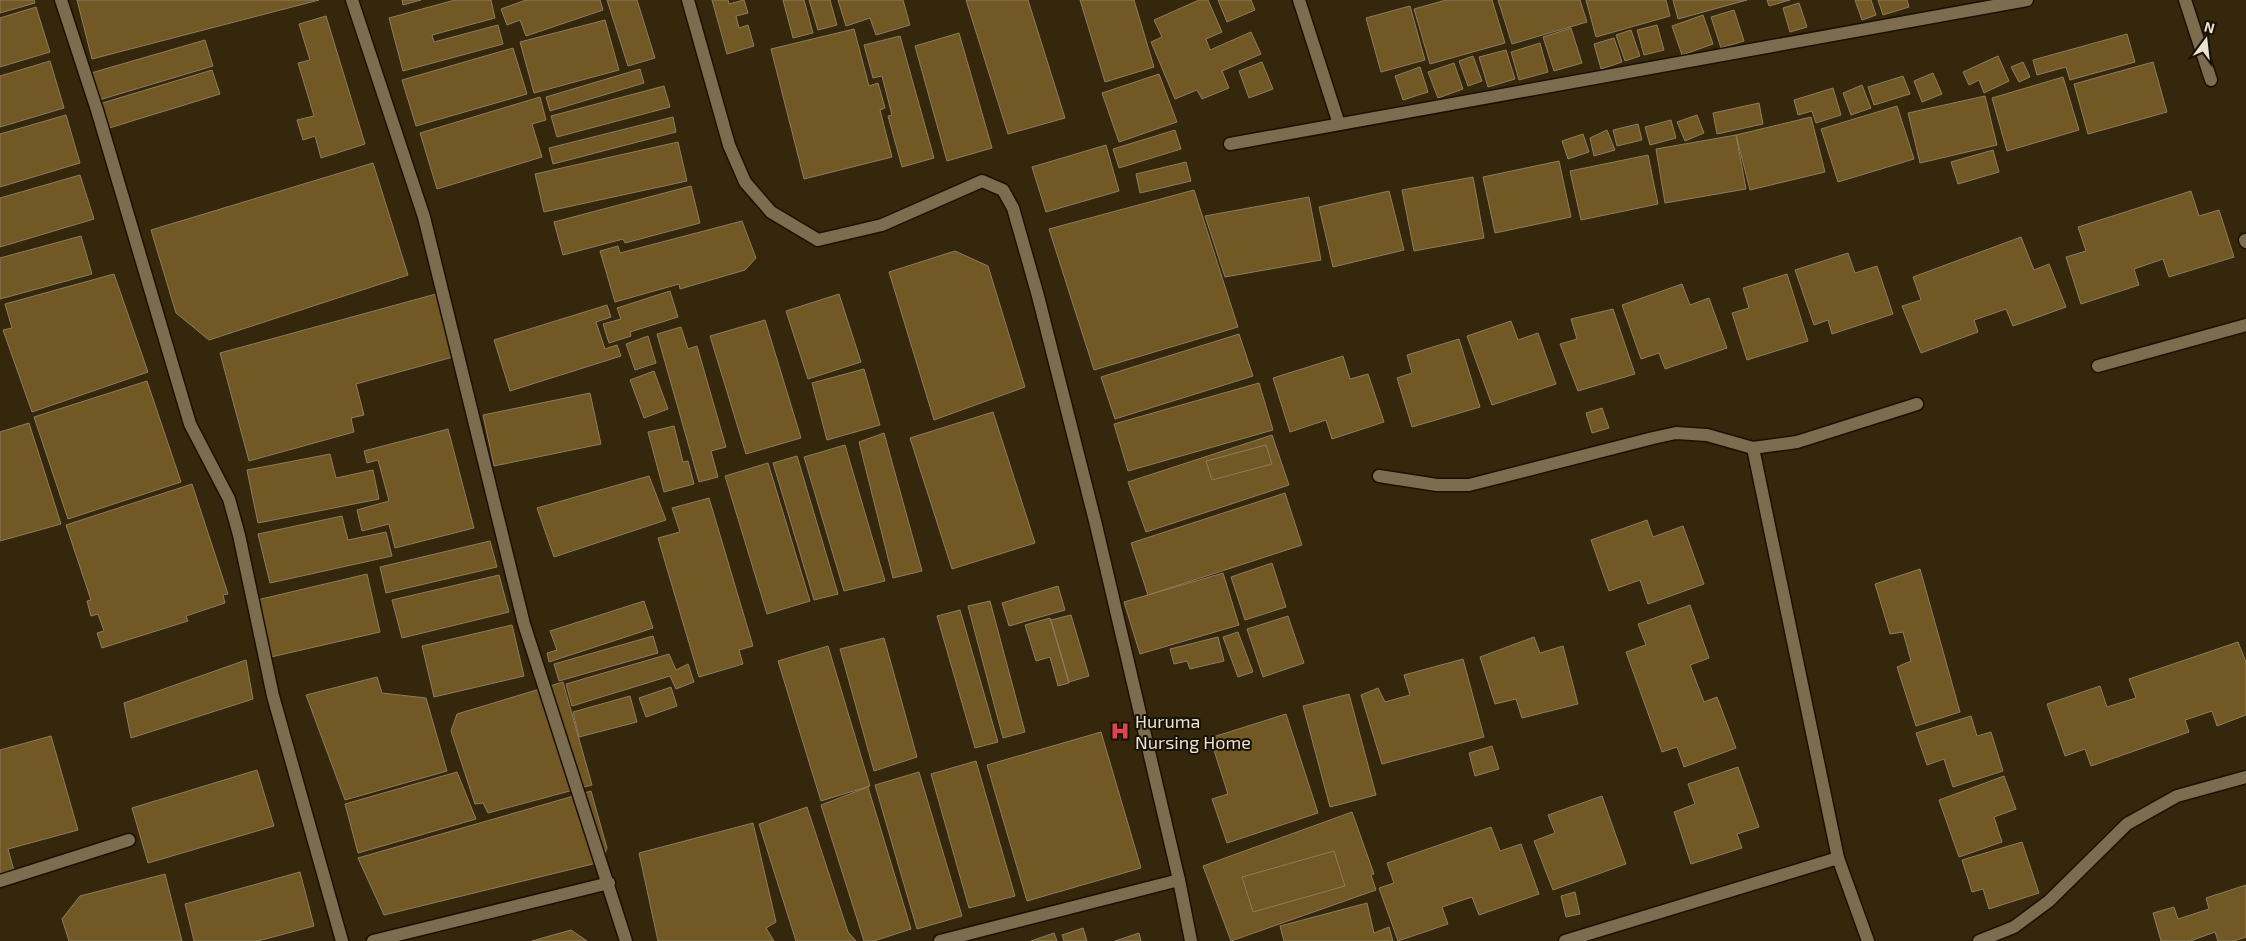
<svg xmlns="http://www.w3.org/2000/svg" width="2246" height="941" font-family="'Exo 2',sans-serif">
  <rect width="100%" height="100%" fill="#35270b"/>
  <g fill="#715825" stroke="#8d7d60">
    <path d="M0 0H34L35 3 0 13Z"/>
    <path d="M77 0H319L92 59Z"/>
    <path d="M402 0H421L403 5Z"/>
    <path d="M455 0H491L495 18 432 35 434 42 498 25 503 44 403 71 389 18Z"/>
    <path d="M526 0H600L603 10 526 36 520 20 507 25 501 9Z"/>
    <path d="M607 0H637L655 58 628 66Z"/>
    <path d="M712 0H728L729 4 744 0 748 13 736 16 739 28 748 25 754 46 727 54Z"/>
    <path d="M783 0H804L813 33 793 38Z"/>
    <path d="M809 0H830L837 25 818 30Z"/>
    <path d="M838 0H903L910 25 876 35 870 18 846 26Z"/>
    <path d="M966 0H1028L1065 118 1008 134Z"/>
    <path d="M1080 0H1134L1154 67 1105 82Z"/>
    <path d="M1199 0H1208L1222 32 1206 39 1210 50 1251 32 1261 54 1222 71 1229 88 1202 99 1197 90 1175 99 1151 42 1162 37 1154 20Z"/>
    <path d="M1218 0H1251L1255 10 1227 22Z"/>
    <path d="M1446 0H1492L1505 43 1430 64 1414 9Z"/>
    <path d="M1498 0H1580L1587 22 1512 44Z"/>
    <path d="M1586 0H1666L1670 16 1596 37Z"/>
    <path d="M1673 0H1747L1678 19Z"/>
    <path d="M1767 0H1790L1769 6Z"/>
    <path d="M1855 0H1871L1876 15 1862 20Z"/>
    <path d="M1878 0H1907L1909 7 1883 15Z"/>
    <path d="M1799 3 1807 27 1790 32 1783 8Z"/>
    <path d="M1410 6 1425 60 1381 72 1366 18Z"/>
    <path d="M36 7 50 52 0 67V18Z"/>
    <path d="M1734 10 1744 41 1721 48 1711 17Z"/>
    <path d="M1703 15 1713 44 1682 55 1672 26Z"/>
    <path d="M326 16 365 144 321 158 315 136 303 140 297 120 314 116 298 63 310 60 299 24Z"/>
    <path d="M605 20 619 70 534 93 520 42Z"/>
    <path d="M1657 25 1664 50 1644 55 1637 30Z"/>
    <path d="M1571 28 1582 63 1554 71 1543 37Z"/>
    <path d="M854 29 869 86 878 83 885 108 880 110 892 157 804 179 771 49Z"/>
    <path d="M1631 30 1640 56 1625 61 1616 35Z"/>
    <path d="M959 33 992 148 947 161 915 46Z"/>
    <path d="M2127 34 2135 62 2070 80 2066 67 2037 75 2033 60Z"/>
    <path d="M900 36 934 158 902 167 888 116 892 115 882 76 873 78 864 45Z"/>
    <path d="M1614 38 1622 62 1601 69 1594 44Z"/>
    <path d="M205 40 213 66 99 100 91 73Z"/>
    <path d="M1540 43 1548 72 1519 80 1511 52Z"/>
    <path d="M513 48 527 94 416 126 402 80Z"/>
    <path d="M1506 50 1515 79 1488 87 1479 57Z"/>
    <path d="M1473 56 1482 81 1468 86 1459 61Z"/>
    <path d="M1998 56 2009 81 1984 93 1979 80 1969 85 1963 72Z"/>
    <path d="M50 61 64 108 0 127V76Z"/>
    <path d="M1262 62 1273 89 1249 98 1239 71Z"/>
    <path d="M2023 62 2030 77 2019 82 2011 67Z"/>
    <path d="M2153 62 2167 112 2088 134 2074 84Z"/>
    <path d="M1454 63 1463 89 1438 98 1428 72Z"/>
    <path d="M1420 67 1428 92 1403 100 1395 76Z"/>
    <path d="M640 69 644 83 550 111 546 97Z"/>
    <path d="M212 70 220 94 106 129 99 104Z"/>
    <path d="M1933 73 1942 94 1922 102 1914 81Z"/>
    <path d="M1159 74 1177 122 1119 142 1102 93Z"/>
    <path d="M1903 76 1910 94 1874 105 1868 87Z"/>
    <path d="M2063 77 2079 130 2007 151 1992 98Z"/>
    <path d="M1862 85 1871 108 1851 115 1843 93Z"/>
    <path d="M664 86 670 107 557 137 551 116Z"/>
    <path d="M1833 88 1841 115 1816 123 1812 111 1798 115 1794 100Z"/>
    <path d="M1985 96 1997 145 1920 163 1908 113Z"/>
    <path d="M540 97 546 120 532 124 542 157 437 189 420 133Z"/>
    <path d="M1759 103 1763 124 1717 134 1713 113Z"/>
    <path d="M1897 106 1914 159 1838 182 1821 129Z"/>
    <path d="M66 115 80 163 0 187V134Z"/>
    <path d="M1697 115 1704 133 1685 141 1677 122Z"/>
    <path d="M673 117 676 132 553 164 549 148Z"/>
    <path d="M1811 117 1825 172 1750 190 1736 135Z"/>
    <path d="M1671 120 1676 138 1650 145 1645 127Z"/>
    <path d="M1638 124 1642 140 1617 146 1613 130Z"/>
    <path d="M1175 130 1181 149 1119 168 1113 149Z"/>
    <path d="M1607 130 1615 150 1594 156 1590 138Z"/>
    <path d="M1583 134 1589 152 1568 159 1562 141Z"/>
    <path d="M1736 135 1746 189 1665 203 1656 149Z"/>
    <path d="M678 142 687 181 544 212 535 174Z"/>
    <path d="M1106 145 1119 191 1046 212 1032 167Z"/>
    <path d="M1993 150 1999 172 1958 184 1951 162Z"/>
    <path d="M1648 155 1658 204 1581 220 1570 171Z"/>
    <path d="M1559 161 1571 217 1495 233 1483 177Z"/>
    <path d="M1186 162 1191 181 1140 193 1136 174Z"/>
    <path d="M373 163 408 275 209 340 176 313 151 230Z"/>
    <path d="M80 175 94 219 0 247V198Z"/>
    <path d="M1473 177 1484 238 1414 251 1402 190Z"/>
    <path d="M691 186 700 223 625 243 623 239 563 255 554 222Z"/>
    <path d="M1194 190 1238 327 1094 370 1049 229Z"/>
    <path d="M1389 191 1404 250 1333 267 1319 207Z"/>
    <path d="M2191 191 2199 216 2219 210 2234 257 2169 277 2163 259 2134 269 2139 285 2081 304 2066 257 2086 251 2078 227Z"/>
    <path d="M1309 197 1321 260 1225 277 1205 216Z"/>
    <path d="M742 221 756 258 745 270 680 289 679 284 615 302 600 251 618 246 620 253Z"/>
    <path d="M81 236 92 274 0 299V258Z"/>
    <path d="M2021 237 2034 270 2049 264 2066 307 2013 326 2006 309 1974 320 1978 332 1921 353 1902 306 1921 300 1913 277Z"/>
    <path d="M955 251 988 266 1025 387 934 420 889 272Z"/>
    <path d="M1848 253 1855 273 1877 266 1893 314 1832 334 1828 320 1814 325 1795 270Z"/>
    <path d="M114 274 148 372 32 412 3 330 12 328 5 304Z"/>
    <path d="M1787 274 1808 341 1747 360 1732 313 1749 308 1743 288Z"/>
    <path d="M1682 284 1690 305 1709 298 1727 348 1665 369 1659 353 1641 359 1622 305Z"/>
    <path d="M670 291 678 317 630 332 631 336 609 343 603 324 621 319 617 308Z"/>
    <path d="M436 294 453 357 356 384 364 415 351 418 354 432 249 461 220 353Z"/>
    <path d="M839 294 861 362 808 379 786 311Z"/>
    <path d="M607 305 611 317 596 322 605 349 617 345 621 356 510 391 494 340Z"/>
    <path d="M1613 309 1635 374 1578 391 1560 344 1577 339 1571 319Z"/>
    <path d="M765 320 801 438 746 454 710 336Z"/>
    <path d="M1511 321 1518 340 1538 333 1556 384 1492 405 1467 336Z"/>
    <path d="M681 327 688 349 697 346 726 447 711 451 718 477 699 482 657 334Z"/>
    <path d="M1239 334 1253 376 1115 419 1101 377Z"/>
    <path d="M648 336 656 363 635 370 626 344Z"/>
    <path d="M1459 339 1480 407 1412 427 1397 378 1412 373 1407 355Z"/>
    <path d="M1343 356 1350 379 1368 374 1384 422 1332 439 1326 420 1290 432 1273 378Z"/>
    <path d="M864 369 880 425 827 440 812 383Z"/>
    <path d="M654 371 668 409 644 418 630 380Z"/>
    <path d="M147 381 181 482 68 519 34 417Z"/>
    <path d="M1259 383 1273 430 1128 471 1114 424Z"/>
    <path d="M590 393 601 444 494 466 483 415Z"/>
    <path d="M1602 408 1609 428 1592 433 1586 413Z"/>
    <path d="M993 412 1035 543 952 569 910 438Z"/>
    <path d="M29 423 61 524 0 541V432Z"/>
    <path d="M674 426 683 462 688 461 694 484 664 492 648 432Z"/>
    <path d="M448 429 474 528 395 548 389 524 362 531 357 510 389 501 378 460 367 463 364 451Z"/>
    <path d="M884 433 922 571 893 578 859 442Z"/>
    <path d="M1272 435 1289 485 1146 532 1128 482Z"/>
    <path d="M845 445 885 581 844 591 804 457Z"/>
    <path d="M1266 445 1272 464 1212 480 1206 461Z"/>
    <path d="M330 454 336 478 373 470 379 499 258 523 247 470Z"/>
    <path d="M797 456 838 594 814 600 773 463Z"/>
    <path d="M768 463 810 601 767 614 725 476Z"/>
    <path d="M649 476 666 520 554 557 537 508Z"/>
    <path d="M192 484 228 594 223 595 225 603 186 616 188 621 102 648 97 633 104 631 98 614 91 616 87 601 91 600 66 525Z"/>
    <path d="M1285 493 1302 545 1148 595 1131 543Z"/>
    <path d="M709 498 753 646 739 650 743 664 699 677 658 538 680 532 672 508Z"/>
    <path d="M342 516 348 540 386 532 392 556 270 583 258 534Z"/>
    <path d="M1647 520 1653 537 1683 526 1704 584 1648 604 1640 580 1609 591 1591 540Z"/>
    <path d="M490 541 497 567 386 593 380 567Z"/>
    <path d="M1272 563 1286 607 1245 620 1231 577Z"/>
    <path d="M1920 569 1960 712 1916 726 1897 667 1911 661 1903 632 1890 634 1875 584Z"/>
    <path d="M1223 573 1239 625 1140 654 1124 602Z"/>
    <path d="M367 574 380 632 271 657 257 600Z"/>
    <path d="M499 575 509 612 402 638 392 600Z"/>
    <path d="M1058 586 1065 610 1009 626 1002 603Z"/>
    <path d="M644 601 653 628 549 662 547 653 557 650 550 631Z"/>
    <path d="M990 601 1025 732 1003 738 968 606Z"/>
    <path d="M1690 605 1709 658 1690 665 1704 702 1717 697 1736 748 1684 767 1677 747 1662 752 1626 652 1646 645 1638 624Z"/>
    <path d="M960 610 998 742 975 748 937 616Z"/>
    <path d="M1071 615 1089 676 1069 682 1051 620Z"/>
    <path d="M1288 616 1304 663 1263 677 1247 629Z"/>
    <path d="M1050 618 1069 683 1058 686 1050 657 1036 661 1025 625Z"/>
    <path d="M512 625 524 676 434 697 422 646Z"/>
    <path d="M1238 632 1253 672 1238 677 1223 637Z"/>
    <path d="M653 636 658 653 559 681 554 664Z"/>
    <path d="M1218 637 1224 661 1190 669 1187 661 1174 664 1170 649Z"/>
    <path d="M1534 637 1540 653 1563 646 1578 704 1522 718 1516 699 1495 704 1480 657Z"/>
    <path d="M884 638 917 757 874 771 840 649Z"/>
    <path d="M2238 642 2246 662V715L2217 726 2212 711 2185 720 2189 732 2091 766 2085 749 2065 756 2047 704 2100 686 2107 707 2136 698 2129 679Z"/>
    <path d="M828 646 870 786 821 801 778 661Z"/>
    <path d="M669 654 676 670 688 664 694 682 676 689 670 676 572 706 566 684Z"/>
    <path d="M1463 659 1484 737 1382 764 1361 695 1378 688 1385 702 1410 695 1404 675Z"/>
    <path d="M246 660 253 699 131 738 124 703Z"/>
    <path d="M377 677 382 693 426 698 447 771 345 800 306 695Z"/>
    <path d="M563 682 592 785 488 813 483 803 475 804 451 731 457 714Z"/>
    <path d="M671 687 677 706 646 717 639 698Z"/>
    <path d="M1349 694 1376 795 1330 807 1303 706Z"/>
    <path d="M630 696 637 722 579 737 573 712Z"/>
    <path d="M1286 714 1318 813 1227 843 1212 799 1228 794 1210 738Z"/>
    <path d="M1971 716 1977 736 1991 732 2003 771 1953 787 1944 759 1927 765 1916 733Z"/>
    <path d="M1101 732 1141 868 1027 901 987 765Z"/>
    <path d="M51 736 78 830 8 849 14 871 0 875V750Z"/>
    <path d="M1492 746 1499 769 1475 776 1469 753Z"/>
    <path d="M976 761 1015 896 969 908 931 774Z"/>
    <path d="M1738 767 1759 827 1737 834 1742 848 1691 864 1674 812 1695 804 1688 784Z"/>
    <path d="M257 770 274 826 148 863 132 808Z"/>
    <path d="M457 772 476 819 358 853 345 804Z"/>
    <path d="M919 772 962 916 917 929 875 785Z"/>
    <path d="M2004 776 2016 809 1994 817 2002 842 1959 857 1939 800Z"/>
    <path d="M868 787 911 929 874 941H864L821 805Z"/>
    <path d="M591 791 607 848 601 862 384 915 358 858Z"/>
    <path d="M1602 796 1626 864 1553 890 1534 841 1555 833 1548 815Z"/>
    <path d="M807 807 848 932 856 941H796L759 824Z"/>
    <path d="M1352 812 1374 874 1371 875 1376 890 1231 941 1203 866Z"/>
    <path d="M753 823 776 922 766 928 774 941H658L639 853Z"/>
    <path d="M1491 827 1500 851 1521 844 1539 894 1479 915 1472 897 1442 907 1448 924 1398 941 1379 888 1394 883 1387 863Z"/>
    <path d="M2022 842 2039 893 1989 909 1983 889 1972 892 1962 860Z"/>
    <path d="M1334 851 1345 886 1253 912 1242 877Z"/>
    <path d="M300 872 314 926 258 941H194L185 904Z"/>
    <path d="M165 874 182 941H69L62 919 80 896Z"/>
    <path d="M2246 885V937L2234 941H2218L2215 932 2190 941H2161L2153 913 2174 907 2178 919 2209 909 2206 898Z"/>
    <path d="M1575 892 1580 914 1566 917 1561 896Z"/>
    <path d="M1367 903 1374 933 1389 927 1393 941H1284L1280 926Z"/>
    <path d="M1083 928 1087 941H1064L1062 935Z"/>
    <path d="M571 930 587 941H532Z"/>
    <path d="M1054 933 1057 941H1031Z"/>
    <path d="M1139 933 1141 941H1115Z"/>
  </g>
  <g fill="none" stroke-linecap="round" stroke-linejoin="round">
    <g stroke="#1c1000" stroke-width="15">
      <g id="minor">
        <path d="M61 0 97 110 190 424 229 499 239 535 273 696 342 941"/>
        <path d="M352 0 424 217 524 624 626 941"/>
        <path d="M688 0 729 145 745 182 771 212 818 240 882 225 982 181 1003 190 1013 208 1038 296 1096 525 1179 880 1191 941"/>
        <path d="M1299 0 1339 124"/>
        <path d="M2185 0 2211 80"/>
        <path d="M1230 144 2027 0"/>
        <path d="M2245 240 2246 242"/>
        <path d="M2098 366 2246 325"/>
        <path d="M1753 448 1838 858 1868 941"/>
        <path d="M1379 476 1437 485H1469L1653 438 1676 433 1707 435 1753 448 1797 442 1917 404"/>
        <path d="M0 881 129 840"/>
        <path d="M373 941 609 883"/>
        <path d="M940 941 1179 880"/>
        <path d="M1565 941 1838 858"/>
        <path d="M1979 941 2014 927 2049 901 2127 824 2177 796 2246 777"/>
      </g>
    </g>
    <use href="#minor" stroke="#7c6d50" stroke-width="12"/>
  </g>
  <defs>
    <g id="hospital-bare" transform="scale(1.5)"><path d="M-5-5h3v3.5h4V-5h3V5h-3V1.5h-4V5h-3Z" fill="#e0444e" stroke="#171106" stroke-width="2.5" paint-order="stroke"/></g>
  </defs>
  <g fill-rule="evenodd">
    <use href="#hospital-bare" x="1120" y="731"/>
  </g>
  <g text-anchor="middle" dominant-baseline="central" stroke-width="4" stroke-linejoin="round" paint-order="stroke">
    <g font-size="18" fill="#ebe2d2" stroke="#171106" text-anchor="start">
      <text x="1135" y="721">Huruma<tspan x="1135" dy="21">Nursing Home</tspan></text>
    </g>
  </g>
  <g transform="translate(2206 40) rotate(15)" stroke="#171106" stroke-width="4" paint-order="stroke">
  <path d="M0-4L9 19L0 12L-9 19Z" fill="#ebe2d2"/>
  <text y="-8" font-size="14" font-weight="bold" text-anchor="middle" fill="#ebe2d2">N</text>
  </g>
</svg>
